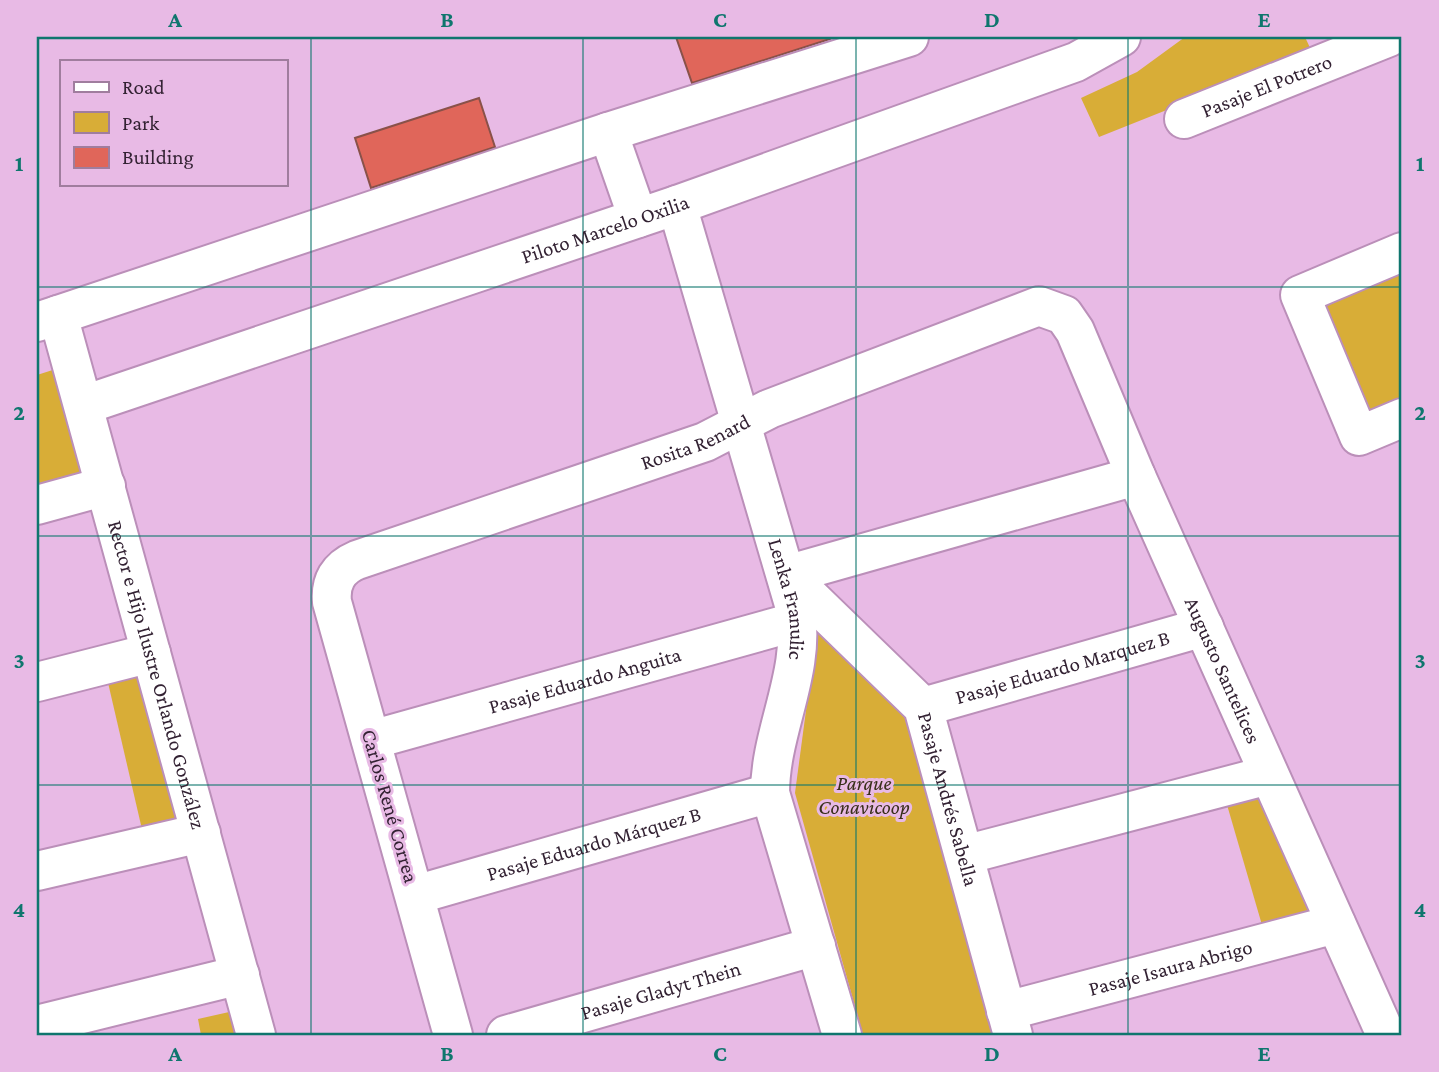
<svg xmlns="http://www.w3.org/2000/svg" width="1439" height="1072" font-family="'Crimson Pro',serif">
  <rect width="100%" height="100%" fill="#e8bae5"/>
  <g fill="#d8ad37">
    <path d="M1185 37H1305L1312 52 1099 137 1081 98 1137 72Z"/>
    <path d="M1402 266V408L1365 423 1315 302Z"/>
    <path d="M59 368 86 479 37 490V375Z"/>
    <path d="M819 613 912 720 997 1035H863L795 793Z"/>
    <path d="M134 666 179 829 144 838 106 674Z"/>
    <path d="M1256 790 1310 912 1262 925 1225 798Z"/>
    <path d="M238 1010 245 1035H201L198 1019Z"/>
  </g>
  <g fill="#e0665a" stroke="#895149" stroke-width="2">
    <path d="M676 37H829L830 39 692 83Z"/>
    <path d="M479 98 495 147 371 188 355 138Z"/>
  </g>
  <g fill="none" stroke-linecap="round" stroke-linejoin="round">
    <g stroke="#bb8fb9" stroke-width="42">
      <g id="street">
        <path id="s1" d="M1184 119 1389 37"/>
        <path d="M608 132 638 218"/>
        <path id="s2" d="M677 205 795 608C807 671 770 730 770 793L842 1035"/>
        <path d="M1402 252 1300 295 1359 436 1402 418"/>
        <path id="s3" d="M58 315 256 1035"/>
        <path d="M37 322 608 132 909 37"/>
        <path id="s4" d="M84 405 677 205 1076 62 1121 37"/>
        <path d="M37 505 106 486"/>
        <path d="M786 575 1136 476"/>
        <path id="s5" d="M787 575 923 707 1013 1035"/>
        <path d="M37 682 151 653"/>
        <path id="s6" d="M923 707 1204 627"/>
        <path id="s7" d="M371 740 798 621"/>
        <path d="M964 855 1269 775"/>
        <path d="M37 871 201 833"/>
        <path id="s8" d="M415 895 770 793"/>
        <path id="s9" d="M1006 1011 1336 924"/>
        <path d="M37 1025 240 975"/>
        <path id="s10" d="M453 1035 332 602C330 582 338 568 357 560L705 442 769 409 1039 306 1064 315 1075 331 1136 476 1386 1035"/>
        <path id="s11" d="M506 1035 816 946"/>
      </g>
    </g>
    <use href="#street" stroke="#fff" stroke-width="38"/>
  </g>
  <path fill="none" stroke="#0f766e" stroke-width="2" stroke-opacity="0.55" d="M311 37V1035M583 37V1035M856 37V1035M1128 37V1035M37 287H1402M37 536H1402M37 785H1402"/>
  <g text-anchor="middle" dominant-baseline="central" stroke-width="6" stroke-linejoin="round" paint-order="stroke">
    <g font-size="21" fill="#323" stroke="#e8bae5">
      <text stroke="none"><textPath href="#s1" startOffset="89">Pasaje El Potrero</textPath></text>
      <text stroke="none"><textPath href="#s4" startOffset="550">Piloto Marcelo Oxilia</textPath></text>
      <text stroke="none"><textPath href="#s10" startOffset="861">Rosita Renard</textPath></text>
      <text stroke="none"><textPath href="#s2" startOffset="410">Lenka Franulic</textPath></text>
      <text stroke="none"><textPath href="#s6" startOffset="145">Pasaje Eduardo Marquez B</textPath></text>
      <text stroke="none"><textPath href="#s10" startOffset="1647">Augusto Santelices</textPath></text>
      <text stroke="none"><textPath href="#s3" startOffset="373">Rector e Hijo Ilustre Orlando González</textPath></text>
      <text stroke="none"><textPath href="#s7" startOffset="222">Pasaje Eduardo Anguita</textPath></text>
      <text stroke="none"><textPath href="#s5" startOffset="285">Pasaje Andrés Sabella</textPath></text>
      <text transform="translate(390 806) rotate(74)">Carlos René Correa</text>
      <text stroke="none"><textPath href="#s8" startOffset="186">Pasaje Eduardo Márquez B</textPath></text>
      <text stroke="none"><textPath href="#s9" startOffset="170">Pasaje Isaura Abrigo</textPath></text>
      <text stroke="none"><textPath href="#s11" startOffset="161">Pasaje Gladyt Thein</textPath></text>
    </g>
    <g font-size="21" font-style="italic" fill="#382f1a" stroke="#e8bae5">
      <text x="864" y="783">Parque<tspan x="864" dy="24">Conavicoop</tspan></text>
    </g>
  </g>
  <rect width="1439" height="1072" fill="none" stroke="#e8bae5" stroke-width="77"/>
  <rect x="60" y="60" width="228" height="126" fill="#e8bae5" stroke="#a07d9e" stroke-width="2"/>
  <rect x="74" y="82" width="35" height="10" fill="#ffffff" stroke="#a07d9e" stroke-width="2"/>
  <text x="122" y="94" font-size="21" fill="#332233">Road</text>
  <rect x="74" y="112" width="35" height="21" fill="#d8ad37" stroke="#a07d9e" stroke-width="2"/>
  <text x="122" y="130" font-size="21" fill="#332233">Park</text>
  <rect x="74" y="147" width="35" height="21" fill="#e0665a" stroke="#a07d9e" stroke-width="2"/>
  <text x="122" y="164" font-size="21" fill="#332233">Building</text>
  <rect x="38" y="38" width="1362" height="996" fill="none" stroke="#0f766e" stroke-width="2.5"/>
  <g font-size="23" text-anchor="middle" font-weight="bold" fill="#0f766e">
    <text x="175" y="27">A</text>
    <text x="447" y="27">B</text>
    <text x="720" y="27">C</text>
    <text x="992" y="27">D</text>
    <text x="1264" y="27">E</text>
    <text x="19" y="171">1</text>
    <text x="1420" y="171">1</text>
    <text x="19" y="420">2</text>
    <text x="1420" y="420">2</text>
    <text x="19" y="668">3</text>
    <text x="1420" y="668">3</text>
    <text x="19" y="917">4</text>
    <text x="1420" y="917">4</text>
    <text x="175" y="1061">A</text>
    <text x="447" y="1061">B</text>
    <text x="720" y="1061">C</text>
    <text x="992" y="1061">D</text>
    <text x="1264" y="1061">E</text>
  </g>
</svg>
